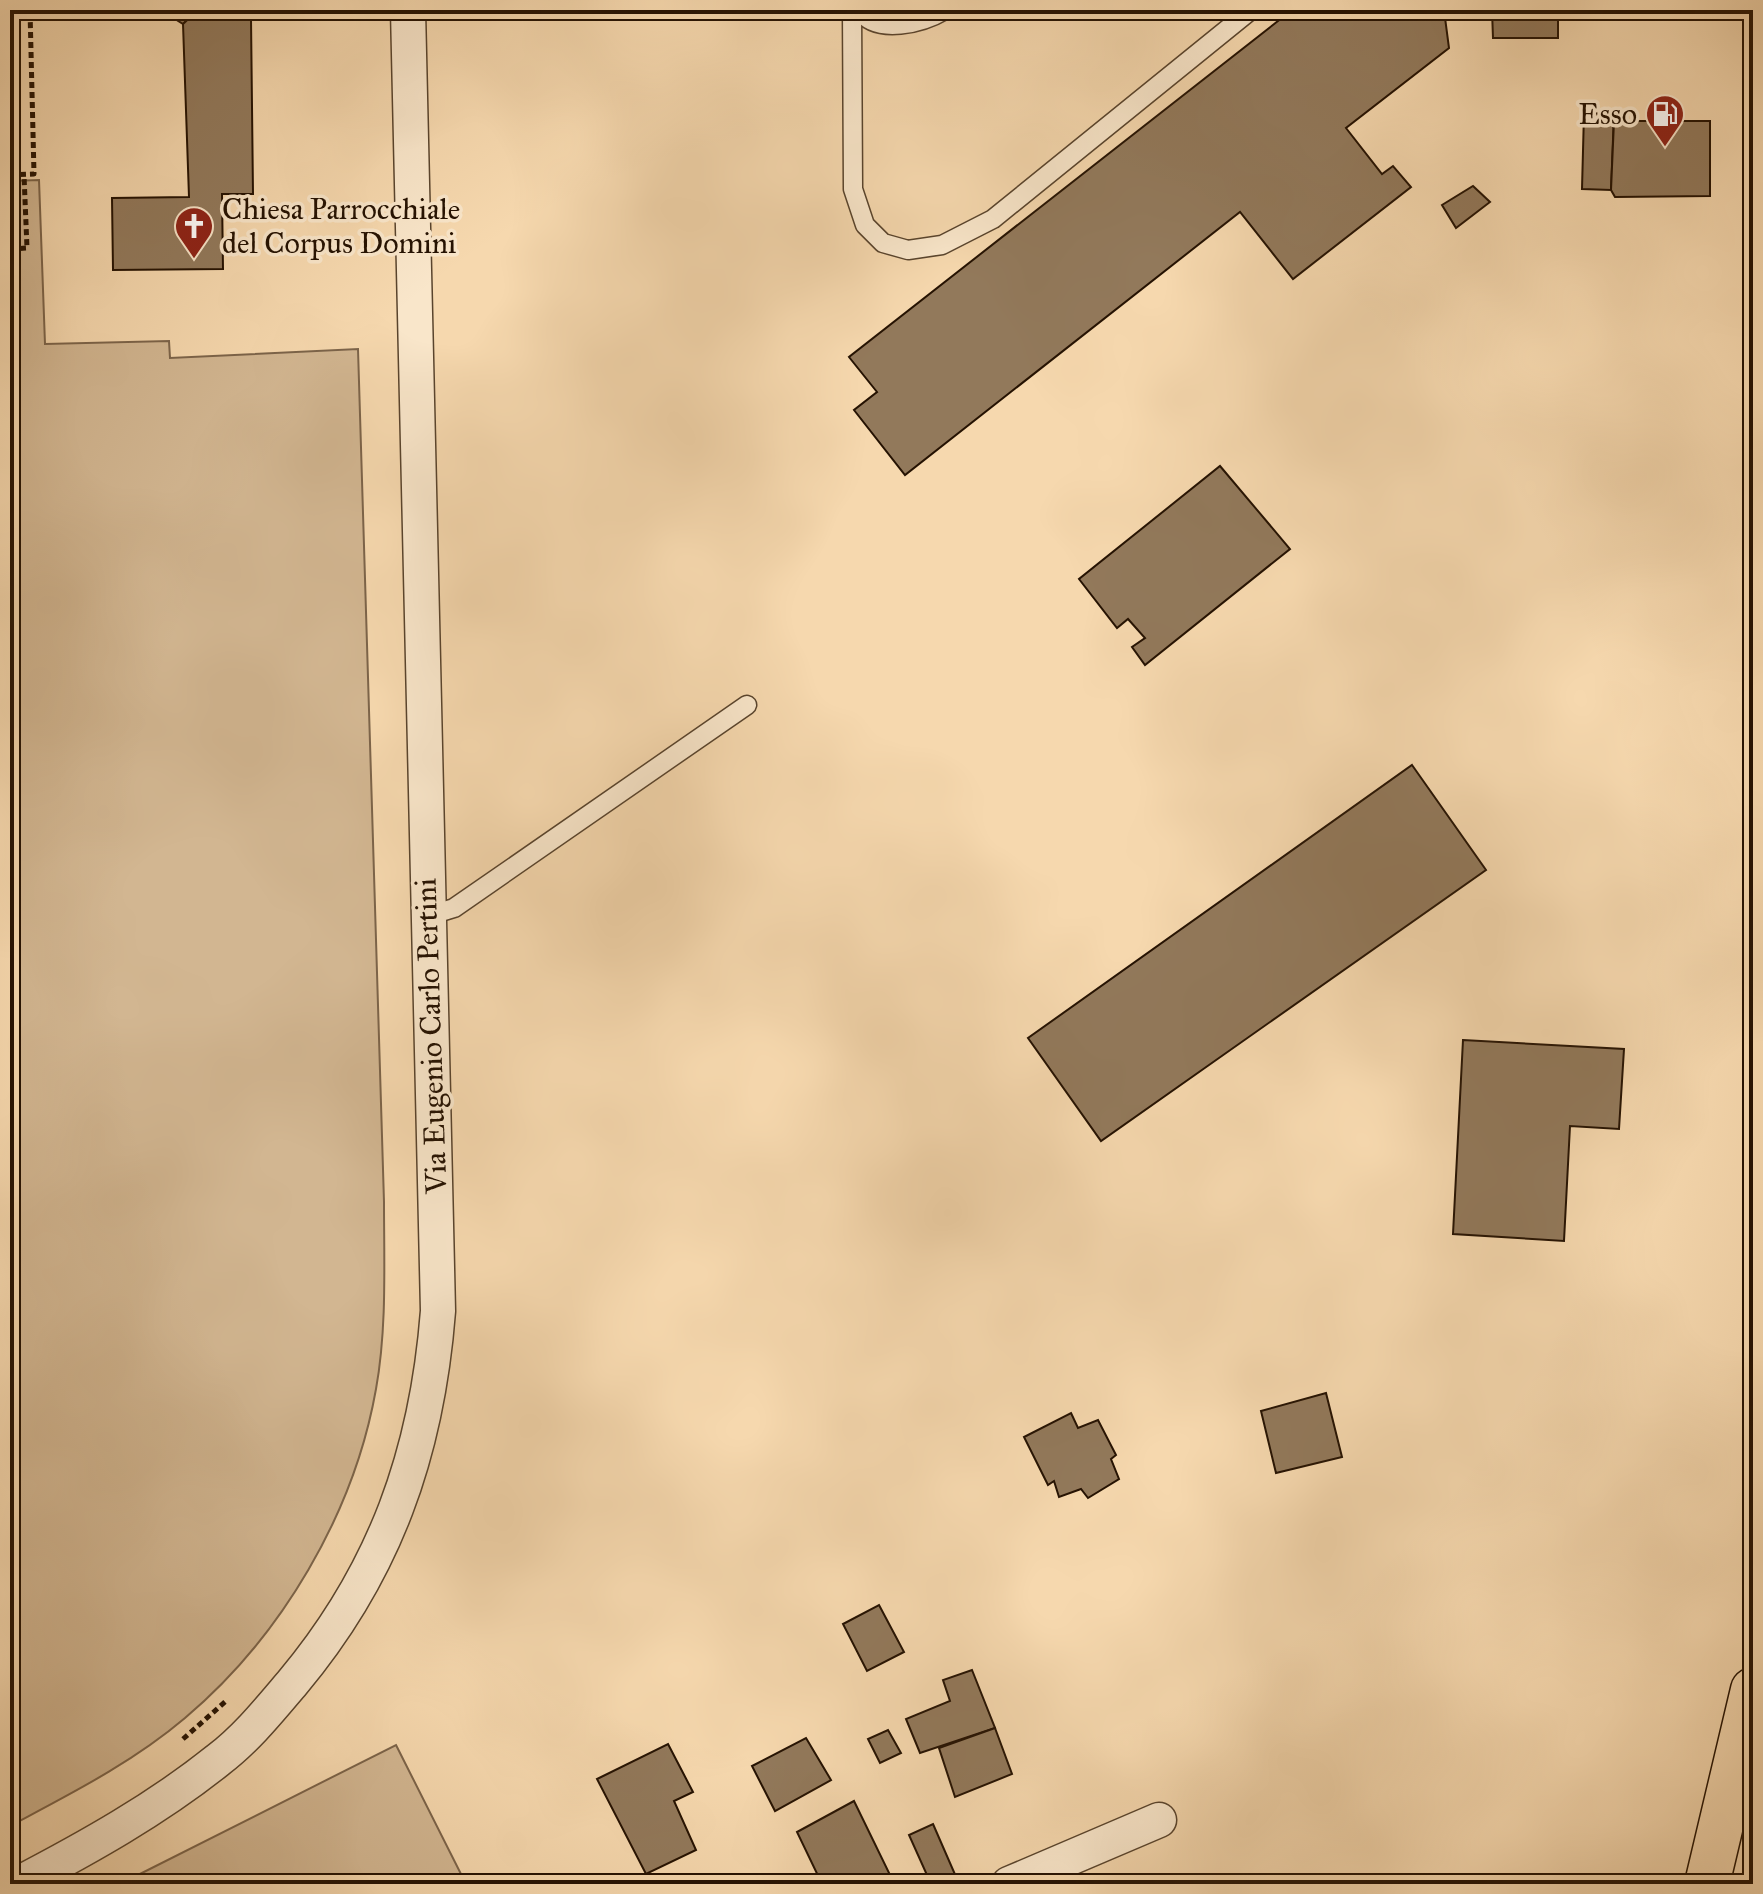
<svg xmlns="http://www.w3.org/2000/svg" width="1763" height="1894" font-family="'IM FELL Great Primer',serif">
  <rect width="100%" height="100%" fill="#f6d8ae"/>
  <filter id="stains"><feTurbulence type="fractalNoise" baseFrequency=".0025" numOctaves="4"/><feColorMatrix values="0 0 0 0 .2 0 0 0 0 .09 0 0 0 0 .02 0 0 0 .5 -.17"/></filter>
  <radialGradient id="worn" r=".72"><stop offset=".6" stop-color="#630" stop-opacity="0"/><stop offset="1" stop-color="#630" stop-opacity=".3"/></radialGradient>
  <g fill="#d2b691" stroke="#7c644a" stroke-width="2">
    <path d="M39 180 45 344 169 341 170 358 358 349 384 1202C384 1264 387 1328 376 1389 354 1514 281 1637 185 1718 132 1763 70 1794 10 1826V181Z"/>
    <path d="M396 1745 466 1884H120Z"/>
  </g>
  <g fill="#92795b" stroke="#251202" stroke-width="2">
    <path d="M161 10H198L183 24Z"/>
    <path d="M198 10H218L222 18 251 19 253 194H222L223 269 113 270 112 198 189 197 183 24Z"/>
    <path d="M1292 10H1444L1449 48 1346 128 1382 174 1393 166 1411 187 1293 279 1240 212 905 475 854 410 877 392 849 357Z"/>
    <path d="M1492 10H1558V38H1493Z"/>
    <path d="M1584 113 1614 114 1611 190 1582 189Z"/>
    <path d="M1614 121H1710V196L1615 197 1611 190Z"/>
    <path d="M1473 186 1490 202 1456 228 1442 205Z"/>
    <path d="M1220 466 1290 549 1145 665 1132 647 1145 638 1128 619 1117 628 1079 579Z"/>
    <path d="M1412 765 1486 870 1101 1141 1028 1038Z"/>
    <path d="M1463 1040 1624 1049 1619 1129 1570 1126 1564 1241 1453 1234Z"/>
    <path d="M1326 1393 1342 1457 1276 1473 1261 1411Z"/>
    <path d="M1071 1413 1078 1428 1098 1420 1116 1455 1111 1459 1119 1479 1088 1498 1081 1489 1059 1497 1054 1481 1048 1485 1024 1437Z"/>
    <path d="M879 1605 904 1652 867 1671 843 1624Z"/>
    <path d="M972 1670 995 1728 920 1753 906 1719 950 1701 943 1680Z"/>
    <path d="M995 1728 1012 1774 955 1797 939 1748Z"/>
    <path d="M888 1730 901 1753 880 1763 868 1739Z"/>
    <path d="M806 1738 831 1780 775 1811 752 1766Z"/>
    <path d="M668 1744 693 1792 674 1801 696 1850 646 1874 597 1779Z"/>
    <path d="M854 1801 892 1879 882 1884H822L797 1832Z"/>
    <path d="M933 1824 957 1879 946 1884H931L909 1835Z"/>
  </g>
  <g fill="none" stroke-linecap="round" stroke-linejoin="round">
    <g stroke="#59442d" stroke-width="21">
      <g id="lane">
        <path d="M852 10 853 189 865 225 883 243 908 250 942 245 993 219 1251 10"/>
        <path d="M859 10C877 36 923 23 945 10"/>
        <path d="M428 916 454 908 747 705"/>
      </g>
    </g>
    <g stroke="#59442d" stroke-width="37">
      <g id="street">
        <path d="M18 1884C87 1848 157 1809 218 1760 247 1738 270 1709 293 1682 385 1572 427 1453 438 1311L408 10"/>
        <path d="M1009 1884 1159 1820"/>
      </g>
    </g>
    <g stroke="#251202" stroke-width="47">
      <path id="primary" d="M1707 1884 1753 1690"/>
    </g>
    <g stroke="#251202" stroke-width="5" stroke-dasharray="6 4" stroke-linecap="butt">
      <path d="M10 175 34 174 30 10"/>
      <path d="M10 249 27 248 24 175"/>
      <path d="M183 1739 226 1701"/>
    </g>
    <use href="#lane" stroke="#f9e6ca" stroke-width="18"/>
    <use href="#street" stroke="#f9e6ca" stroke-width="34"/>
    <use href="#primary" stroke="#f6d8ae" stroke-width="44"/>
  </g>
  <defs>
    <g id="fuel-pin" transform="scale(2)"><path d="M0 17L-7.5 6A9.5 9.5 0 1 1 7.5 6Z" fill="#8f2418" stroke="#f9e6ca"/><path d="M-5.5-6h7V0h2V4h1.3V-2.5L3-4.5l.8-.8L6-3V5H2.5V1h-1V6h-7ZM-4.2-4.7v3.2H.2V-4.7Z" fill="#fff"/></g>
    <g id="church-pin" transform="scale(2)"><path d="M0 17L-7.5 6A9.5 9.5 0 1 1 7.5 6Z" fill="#8f2418" stroke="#f9e6ca"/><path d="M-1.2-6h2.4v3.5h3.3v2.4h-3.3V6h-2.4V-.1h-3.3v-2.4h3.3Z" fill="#fff"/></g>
  </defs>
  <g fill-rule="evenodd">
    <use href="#fuel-pin" x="1665" y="114"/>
    <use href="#church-pin" x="194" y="226"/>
  </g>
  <g text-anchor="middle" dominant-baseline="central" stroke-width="7" stroke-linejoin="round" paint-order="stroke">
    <g font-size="30" fill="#251202" stroke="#f9e6ca" text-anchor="end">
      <text x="1637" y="114">Esso</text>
      <text x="222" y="209" text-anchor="start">Chiesa Parrocchiale<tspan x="222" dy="34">del Corpus Domini</tspan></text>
    </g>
    <g font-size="30" fill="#251202" stroke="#f9e6ca">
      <text transform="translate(431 1036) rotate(-92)">Via Eugenio Carlo Pertini</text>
    </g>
  </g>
  <rect width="1763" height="1894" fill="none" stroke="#f6d8ae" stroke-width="40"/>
  <rect x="12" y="12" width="1739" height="1870" fill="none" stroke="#251202" stroke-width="4"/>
  <rect x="20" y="20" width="1723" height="1854" fill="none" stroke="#251202" stroke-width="2"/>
  <rect width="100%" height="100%" filter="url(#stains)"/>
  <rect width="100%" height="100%" fill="url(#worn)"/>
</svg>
